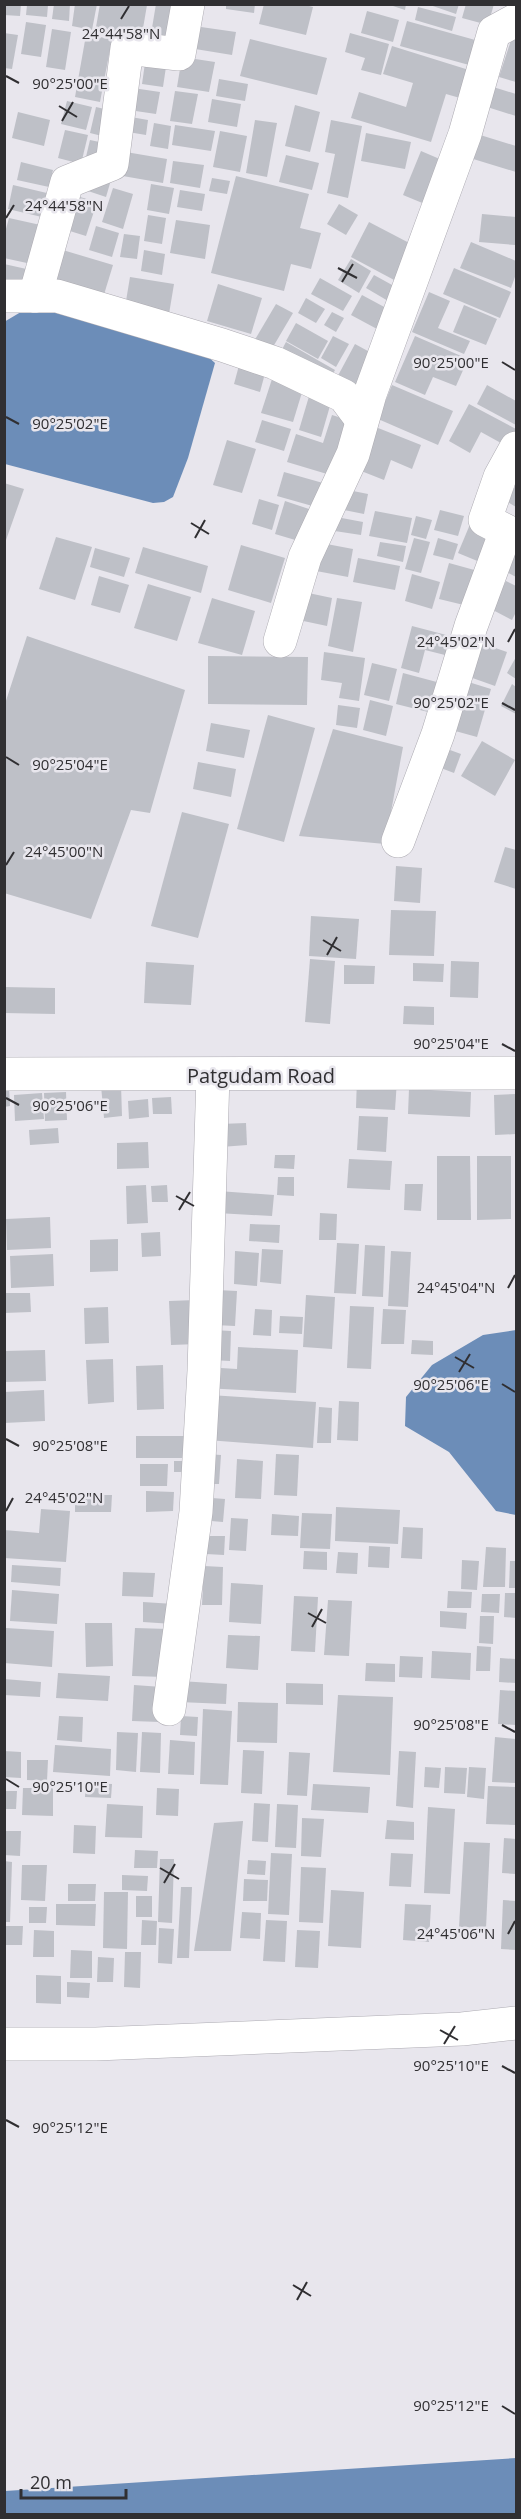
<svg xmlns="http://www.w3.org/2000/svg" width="521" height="2519" font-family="'Open Sans',sans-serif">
  <rect width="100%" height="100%" fill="#e8e6ed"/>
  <g fill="#6c8db8">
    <path d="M31 306 205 354 215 363 188 458 173 497 164 502 153 503 5 464 4 322Z"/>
    <path d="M516 1330V1515L496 1511 449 1452 405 1426 406 1397 432 1365 483 1335Z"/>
    <path d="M516 2458V2514H5V2491Z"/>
  </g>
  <g fill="#bec0c7">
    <path d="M4 4H21L20 16 4 15Z"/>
    <path d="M54 4H70L69 21 52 19Z"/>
    <path d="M75 4H97L92 30 72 26Z"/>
    <path d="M100 4 147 5 141 40 95 33Z"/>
    <path d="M156 4H178L172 44 150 40Z"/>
    <path d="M226 4H255L254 13 226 9Z"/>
    <path d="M264 4H301L313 7 306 35 259 24Z"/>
    <path d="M387 4H406L405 10Z"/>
    <path d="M427 4H459L456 14Z"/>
    <path d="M466 4H494L488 25 462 18Z"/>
    <path d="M27 5H48L47 17 26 15Z"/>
    <path d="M418 7 456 17 452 31 415 20Z"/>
    <path d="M367 11 399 20 393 42 361 33Z"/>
    <path d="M407 21 486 43 480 68 400 46Z"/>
    <path d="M26 22 46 25 41 57 21 54Z"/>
    <path d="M187 25 236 32 232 55 183 47Z"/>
    <path d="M516 25V82L499 77Z"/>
    <path d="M52 29 71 32 65 70 46 67Z"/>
    <path d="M4 33 18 35 12 69 4 68Z"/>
    <path d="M350 33 389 44 381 75 361 70 365 58 345 52Z"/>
    <path d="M86 35 112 39 100 102 75 97Z"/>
    <path d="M250 39 327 58 317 95 240 76Z"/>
    <path d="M392 46 469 70 460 98 446 94 431 142 351 118 359 92 406 107 413 83 383 74Z"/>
    <path d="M146 56 167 60 163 87 142 84Z"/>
    <path d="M182 57 215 62 209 92 177 87Z"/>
    <path d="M219 79 248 84 245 101 216 96Z"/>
    <path d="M490 86 516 94V116L484 106Z"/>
    <path d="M126 87 160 92 156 114 122 109Z"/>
    <path d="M175 91 198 94 192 124 170 121Z"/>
    <path d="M212 99 241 104 237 127 208 122Z"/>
    <path d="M67 101 92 107 86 130 61 124Z"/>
    <path d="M295 105 320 112 310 152 285 146Z"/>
    <path d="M96 107 113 111 106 137 90 133Z"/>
    <path d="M18 112 50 120 44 146 12 138Z"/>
    <path d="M125 116 148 120 146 135 122 131Z"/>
    <path d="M255 120 277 123 267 177 246 173Z"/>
    <path d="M331 120 362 126 348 198 327 193 335 154 325 152Z"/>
    <path d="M154 123 171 126 168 149 150 146Z"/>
    <path d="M175 125 215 131 211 151 172 145Z"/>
    <path d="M65 130 88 135 81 164 58 158Z"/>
    <path d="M220 131 247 136 240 172 213 167Z"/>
    <path d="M366 133 411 142 405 169 361 161Z"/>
    <path d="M477 134 516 146V172L470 158Z"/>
    <path d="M90 140 109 144 85 161Z"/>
    <path d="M120 151 167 159 163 183 117 175Z"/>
    <path d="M421 151 449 163 432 207 403 195Z"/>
    <path d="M286 155 319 163 312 190 279 182Z"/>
    <path d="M173 161 204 165 200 188 170 183Z"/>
    <path d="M21 162 53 170 49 187 17 180Z"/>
    <path d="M236 176 309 194 300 228 321 233 311 269 291 264 284 291 211 273Z"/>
    <path d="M212 178 230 181 227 194 209 191Z"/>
    <path d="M111 180 106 197 88 191Z"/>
    <path d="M151 184 174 188 169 214 147 210Z"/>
    <path d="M13 185 51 194 46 218 8 209Z"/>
    <path d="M113 188 133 194 123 229 102 222Z"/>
    <path d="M180 190 205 194 202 211 177 207Z"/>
    <path d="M70 194 97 202 86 236 60 228Z"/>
    <path d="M339 204 358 215 346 235 327 224Z"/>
    <path d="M482 214 516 217 515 245 479 242Z"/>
    <path d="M148 215 166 218 162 244 144 241Z"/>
    <path d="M9 218 45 226 36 265 4 258V236Z"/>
    <path d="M176 220 210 225 205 259 170 253Z"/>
    <path d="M369 222 415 246 396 281 351 257Z"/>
    <path d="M96 226 119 233 112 257 89 250Z"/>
    <path d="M124 234 140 236 137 259 120 257Z"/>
    <path d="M471 242 516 261V274L511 288 460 268Z"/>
    <path d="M56 248 113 265 102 301 46 284Z"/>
    <path d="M144 250 165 254 162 275 141 271Z"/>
    <path d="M351 259 371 271 359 293 338 280Z"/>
    <path d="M4 264 31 270 27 290 4 285Z"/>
    <path d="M454 268 511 292 500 318 443 294Z"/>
    <path d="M374 275 403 291 395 305 366 288Z"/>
    <path d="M130 277 174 284 169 314 125 307Z"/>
    <path d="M320 278 352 296 343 311 311 294Z"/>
    <path d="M218 284 262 298 251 334 207 321Z"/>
    <path d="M429 292 450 301 438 328 470 341 464 354 412 332Z"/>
    <path d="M362 295 388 309 377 329 351 315Z"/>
    <path d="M306 298 325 309 316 323 298 313Z"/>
    <path d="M276 304 293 313 270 352 253 343Z"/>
    <path d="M464 305 497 319 486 345 453 332Z"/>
    <path d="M332 312 344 318 336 332 324 325Z"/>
    <path d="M296 323 328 341 318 359 286 341Z"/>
    <path d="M333 336 349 344 336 367 321 358Z"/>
    <path d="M415 336 468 359 456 386 433 377 425 395 395 382Z"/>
    <path d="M286 342 335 370 327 385 278 357Z"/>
    <path d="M355 344 377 356 355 394 334 383Z"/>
    <path d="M241 358 267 366 260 392 234 384Z"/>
    <path d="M272 379 303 389 293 422 261 413Z"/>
    <path d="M392 385 453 411 438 445 378 419Z"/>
    <path d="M487 385 516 401V425L477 404Z"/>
    <path d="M310 393 332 399 321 437 299 430Z"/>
    <path d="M469 404 516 429V440L512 449 481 432 470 453 449 441Z"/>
    <path d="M332 415 354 422 337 477 287 462 296 434 323 443Z"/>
    <path d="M262 420 291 429 284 451 255 442Z"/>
    <path d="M368 424 421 445 412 469 391 460 384 480 351 467Z"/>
    <path d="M227 440 256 449 242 493 213 485Z"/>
    <path d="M284 472 323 483 316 507 277 496Z"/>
    <path d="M4 483 24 489 5 543H4Z"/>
    <path d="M516 485V507L506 501Z"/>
    <path d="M338 488 368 494 364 514 334 508Z"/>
    <path d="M259 499 279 505 272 530 252 524Z"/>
    <path d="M285 501 312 510 302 542 275 534Z"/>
    <path d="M440 510 464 516 458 536 434 530Z"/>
    <path d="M375 511 412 518 407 543 369 536Z"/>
    <path d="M331 516 363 522 361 535 328 530Z"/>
    <path d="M416 516 432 520 426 539 411 535Z"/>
    <path d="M471 522 500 534 487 565 458 553Z"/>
    <path d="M56 537 92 547 75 600 39 589Z"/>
    <path d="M414 538 430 542 421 573 405 569Z"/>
    <path d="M438 538 458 544 453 560 433 555Z"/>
    <path d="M516 541V577L501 569Z"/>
    <path d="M316 542 353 549 348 577 311 570Z"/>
    <path d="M380 542 406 546 403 562 377 556Z"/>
    <path d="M241 545 285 558 271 603 228 590Z"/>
    <path d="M143 547 208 566 201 593 135 573Z"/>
    <path d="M95 548 130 558 124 577 90 567Z"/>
    <path d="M358 558 400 566 395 590 353 582Z"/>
    <path d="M449 563 478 571 468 606 439 599Z"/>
    <path d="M412 574 440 582 432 609 405 601Z"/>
    <path d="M99 576 129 585 120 613 91 605Z"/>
    <path d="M506 581 516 586V612L512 620 491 609Z"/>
    <path d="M148 584 191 597 177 641 134 628Z"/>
    <path d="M299 591 332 598 327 626 294 619Z"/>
    <path d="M212 598 255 611 242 655 198 643Z"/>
    <path d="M337 598 362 602 353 652 328 646Z"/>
    <path d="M412 626 454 637 449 656 425 650 419 673 401 668Z"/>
    <path d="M27 636 185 690 150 813 131 810 91 919 4 893V707Z"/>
    <path d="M475 641 507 652 495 686 464 675Z"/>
    <path d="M324 652 365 658 359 701 339 698 342 683 321 680Z"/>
    <path d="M208 656 308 657 307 705 208 704Z"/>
    <path d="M516 657V679L507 673Z"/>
    <path d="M372 663 397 669 389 701 364 695Z"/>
    <path d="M403 673 448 685 440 715 396 704Z"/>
    <path d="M462 680 491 689 477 737 448 729Z"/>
    <path d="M512 684 516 687V714L501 706Z"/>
    <path d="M370 700 393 706 386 736 363 730Z"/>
    <path d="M338 705 360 708 357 728 336 725Z"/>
    <path d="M268 715 315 728 284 842 237 829Z"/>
    <path d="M211 723 250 730 244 758 206 751Z"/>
    <path d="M333 729 403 747 385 844 299 836Z"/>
    <path d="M482 741 515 760 495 796 461 776Z"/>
    <path d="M439 746 461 754 454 773 433 765Z"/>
    <path d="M198 762 236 769 231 797 193 789Z"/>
    <path d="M182 812 229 824 198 938 151 926Z"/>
    <path d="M505 847 516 850V889L494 882Z"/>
    <path d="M396 866 422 868 420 903 394 901Z"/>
    <path d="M391 910 436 911 434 956 389 955Z"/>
    <path d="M311 916 359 919 356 959 309 956Z"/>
    <path d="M310 959 335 961 330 1024 305 1022Z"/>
    <path d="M451 961 479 962 478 998 450 997Z"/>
    <path d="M146 962 194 965 191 1005 144 1003Z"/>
    <path d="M413 963 444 964 443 982 413 981Z"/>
    <path d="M344 965 375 966 374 984H344Z"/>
    <path d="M4 987 55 988V1014L4 1013Z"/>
    <path d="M404 1006 434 1007V1025L403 1024Z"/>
    <path d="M357 1078 397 1080 395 1110 356 1108Z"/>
    <path d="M121 1085 122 1116 104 1118 101 1086Z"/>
    <path d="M4 1087H9L10 1106 4 1107Z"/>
    <path d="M409 1089 471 1092 470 1117 408 1114Z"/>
    <path d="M66 1092 67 1120 45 1121 44 1093Z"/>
    <path d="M42 1093 44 1119 15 1121 14 1095Z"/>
    <path d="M516 1094V1134L495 1135 494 1095Z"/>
    <path d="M171 1097 172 1114H153L152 1098Z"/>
    <path d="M148 1099 149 1117 129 1119 128 1101Z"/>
    <path d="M359 1116 388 1117 386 1152 357 1150Z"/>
    <path d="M246 1123 247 1145 221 1147 220 1124Z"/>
    <path d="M58 1128 59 1143 30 1145 29 1130Z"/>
    <path d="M148 1142 149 1168 117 1169V1143Z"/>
    <path d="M275 1155H295L294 1169 274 1168Z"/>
    <path d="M437 1156H470L471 1220H437Z"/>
    <path d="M477 1156H511V1219L477 1220Z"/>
    <path d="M349 1159 392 1161 390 1190 347 1188Z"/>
    <path d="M278 1177H294V1196L277 1195Z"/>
    <path d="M405 1184H423L421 1211 404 1210Z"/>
    <path d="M146 1185 148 1223 127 1224 126 1186Z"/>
    <path d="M167 1185 168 1202H152L151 1186Z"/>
    <path d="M218 1191 274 1195 272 1216 217 1213Z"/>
    <path d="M320 1213 337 1214 336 1240H319Z"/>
    <path d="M50 1217 51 1248 7 1250 6 1219Z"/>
    <path d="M250 1224 280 1225 279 1243 249 1241Z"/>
    <path d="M160 1232 161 1256 142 1257 141 1233Z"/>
    <path d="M118 1239V1271L90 1272V1240Z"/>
    <path d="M337 1243 359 1244 356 1294 334 1293Z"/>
    <path d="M365 1245 385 1246 383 1297 362 1296Z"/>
    <path d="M262 1249 283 1250 281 1284 260 1282Z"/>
    <path d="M235 1251 259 1253 257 1286 234 1284Z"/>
    <path d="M391 1251 411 1252 408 1307 388 1306Z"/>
    <path d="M53 1254 54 1286 11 1288 10 1256Z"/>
    <path d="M217 1290 237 1291 235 1326 215 1325Z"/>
    <path d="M4 1293H30L31 1312 4 1313Z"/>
    <path d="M306 1295 335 1297 332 1349 303 1347Z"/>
    <path d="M196 1300 198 1344 171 1345 169 1301Z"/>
    <path d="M350 1306 374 1307 371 1369 347 1368Z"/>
    <path d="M108 1307 109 1343 85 1344 84 1308Z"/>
    <path d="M255 1309 272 1310 271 1336 253 1335Z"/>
    <path d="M383 1309 406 1310 404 1344H381Z"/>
    <path d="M280 1316 303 1317 302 1334 279 1333Z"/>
    <path d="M213 1330 231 1331 230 1361 211 1360Z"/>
    <path d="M412 1340 433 1341V1355L411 1354Z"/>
    <path d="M238 1347 298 1350 296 1393 204 1388 205 1367 237 1369Z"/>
    <path d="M45 1350 46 1381 4 1382V1351Z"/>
    <path d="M113 1359 114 1402 88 1404 86 1360Z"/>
    <path d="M163 1365 164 1409 137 1410 136 1366Z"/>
    <path d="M44 1390 45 1421 4 1423V1392Z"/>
    <path d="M210 1395 316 1402 313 1448 207 1440Z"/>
    <path d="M339 1401 359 1402 358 1441 337 1440Z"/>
    <path d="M319 1407 332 1408 331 1443H317Z"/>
    <rect x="136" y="1436" width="56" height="22"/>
    <path d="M206 1454 221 1455 219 1484H204Z"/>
    <path d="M276 1454 299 1455 297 1496 274 1495Z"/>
    <path d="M237 1459 263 1461 261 1499 235 1498Z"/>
    <rect x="174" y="1461" width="17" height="11"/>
    <path d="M140 1464H168L167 1486H140Z"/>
    <path d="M146 1491 174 1492 173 1511 146 1512Z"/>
    <path d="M75 1495H112L111 1512H75Z"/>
    <path d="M212 1498 225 1499 223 1522 211 1521Z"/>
    <path d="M336 1507 400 1510 398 1544 335 1541Z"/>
    <path d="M41 1509 70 1511 66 1562 4 1558V1530L39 1533Z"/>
    <path d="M302 1513 332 1514 330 1549 300 1548Z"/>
    <path d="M272 1514 299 1516 298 1536 271 1535Z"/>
    <path d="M231 1518 248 1519 246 1551 229 1550Z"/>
    <path d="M403 1527 423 1528 422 1559 401 1558Z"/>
    <path d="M207 1536H225L224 1555 206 1554Z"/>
    <path d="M369 1546 390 1547 389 1568 368 1567Z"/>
    <path d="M486 1547 506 1548 505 1587H483Z"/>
    <path d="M304 1551 327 1552V1570L303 1569Z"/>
    <path d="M338 1552 358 1553 357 1574 336 1573Z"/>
    <path d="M462 1560 479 1561 477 1590 461 1589Z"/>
    <path d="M510 1561H516V1588H509Z"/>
    <path d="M12 1565 61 1568 60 1586 11 1582Z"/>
    <path d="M204 1566 223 1567 222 1605H202Z"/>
    <path d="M123 1572 155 1573 153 1597 122 1596Z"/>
    <path d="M231 1583 263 1585 261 1624 229 1622Z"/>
    <path d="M12 1590 59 1594 57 1624 10 1621Z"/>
    <path d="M448 1591 472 1592 471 1608H447Z"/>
    <path d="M505 1593H516V1618L504 1617Z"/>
    <path d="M482 1594H500L499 1613 481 1612Z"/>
    <path d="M294 1596 318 1597 315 1652 291 1651Z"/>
    <path d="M328 1600 352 1601 349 1656 324 1655Z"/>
    <path d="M143 1602 174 1604 173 1624 143 1622Z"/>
    <path d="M440 1611 467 1613 466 1629 440 1627Z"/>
    <path d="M480 1616H494L493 1644 479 1643Z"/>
    <path d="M85 1623H112L113 1666 86 1667Z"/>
    <path d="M6 1628 54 1631 52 1667 4 1663Z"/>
    <path d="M135 1628 168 1629 165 1677 132 1676Z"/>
    <path d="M228 1635 260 1636 258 1670 226 1668Z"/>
    <path d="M477 1646 491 1647 490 1671H476Z"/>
    <path d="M432 1651 471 1653 470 1680 431 1678Z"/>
    <path d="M400 1656 423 1657 422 1678 399 1677Z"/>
    <path d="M500 1658 516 1659V1683L499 1682Z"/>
    <path d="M366 1663 395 1664V1682L365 1681Z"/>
    <path d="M58 1673 110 1676 108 1701 56 1698Z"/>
    <path d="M4 1679 41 1682 40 1697 4 1695Z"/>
    <path d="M180 1681 227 1684 226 1704 179 1702Z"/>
    <path d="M286 1683 323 1684V1705L286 1704Z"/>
    <path d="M134 1685 162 1687 160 1722 132 1721Z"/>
    <path d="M500 1690 516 1691V1725L498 1724Z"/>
    <path d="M338 1695 393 1697 390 1775 333 1772Z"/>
    <path d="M238 1702 278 1703 277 1743 237 1742Z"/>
    <path d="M203 1709 232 1711 228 1785 200 1784Z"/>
    <path d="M59 1716 83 1717 82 1742 57 1740Z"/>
    <path d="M181 1716 198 1717 197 1736 180 1735Z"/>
    <path d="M117 1732 138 1733 136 1772 116 1770Z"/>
    <path d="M142 1732 161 1733 160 1773 140 1772Z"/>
    <path d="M495 1737 516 1739V1783L492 1782Z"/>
    <path d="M170 1740 195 1742 194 1775 168 1774Z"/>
    <path d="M55 1745 111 1749 110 1776 53 1772Z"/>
    <path d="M243 1750 264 1751 262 1794 241 1793Z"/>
    <path d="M4 1751 21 1752V1778L4 1777Z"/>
    <path d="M399 1751 416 1752 413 1808 396 1806Z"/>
    <path d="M289 1752 310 1753 307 1796 287 1795Z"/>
    <path d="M27 1760H48L47 1781 27 1780Z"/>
    <path d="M425 1767 441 1768 439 1788 424 1787Z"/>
    <path d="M445 1767 467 1768 465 1794 444 1793Z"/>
    <path d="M469 1767 486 1768 484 1799 467 1797Z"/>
    <path d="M86 1783 112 1784 111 1798 85 1797Z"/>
    <path d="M313 1784 370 1787 368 1813 311 1810Z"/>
    <path d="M488 1786 516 1787V1825L486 1824Z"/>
    <path d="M23 1788H53V1816L22 1815Z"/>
    <path d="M157 1788 179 1789 178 1816 156 1815Z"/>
    <path d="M4 1791H17L16 1809H4Z"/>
    <path d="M254 1803 270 1804 268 1842 252 1841Z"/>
    <path d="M107 1804 143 1806 142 1838 105 1837Z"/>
    <path d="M277 1804 298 1805 296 1848 275 1847Z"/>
    <path d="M428 1807 455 1809 450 1894 424 1893Z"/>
    <path d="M302 1818 324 1819 321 1857 301 1856Z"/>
    <path d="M387 1820 414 1822V1840L385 1839Z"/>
    <path d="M243 1821 231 1951H194L214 1823Z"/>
    <path d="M74 1825 96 1826 95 1854 73 1853Z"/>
    <path d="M4 1831H21L20 1856 4 1855Z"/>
    <path d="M504 1838 516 1839V1874L502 1873Z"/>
    <path d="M464 1842 490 1843 486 1928 459 1927Z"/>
    <path d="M135 1850 158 1851 157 1868H134Z"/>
    <path d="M271 1853 292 1854 289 1915 268 1914Z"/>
    <path d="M391 1853 413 1854 411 1887 389 1886Z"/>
    <path d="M160 1859H174L172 1923 158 1922Z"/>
    <path d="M248 1860 266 1861 265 1875 247 1874Z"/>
    <path d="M4 1861 12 1862 10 1922H4Z"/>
    <path d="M22 1865H47L45 1901 21 1900Z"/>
    <path d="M301 1867 326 1868 323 1923 299 1922Z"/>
    <path d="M122 1875 148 1876 147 1891 122 1890Z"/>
    <path d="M244 1879 268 1880 267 1901H243Z"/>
    <path d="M68 1884H96L95 1901H68Z"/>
    <path d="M181 1887H192L189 1958H177Z"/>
    <path d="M331 1890 364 1892 361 1948 328 1946Z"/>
    <path d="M104 1892H128L127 1949 103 1948Z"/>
    <rect x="136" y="1896" width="16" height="21"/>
    <path d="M503 1900 516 1901V1950L501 1949Z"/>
    <path d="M56 1904H96L95 1926 56 1925Z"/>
    <path d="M405 1904 431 1905 429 1942 403 1940Z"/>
    <path d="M29 1907H47L46 1923H29Z"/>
    <path d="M242 1912 261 1913 260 1939 240 1938Z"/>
    <path d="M142 1920 157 1921 156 1945H141Z"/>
    <path d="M266 1920 287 1921 285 1962 263 1961Z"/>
    <path d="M4 1926H23L22 1945H4Z"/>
    <path d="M159 1928 174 1929 172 1964 158 1963Z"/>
    <path d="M34 1930 54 1931V1957H33Z"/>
    <path d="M297 1930 320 1931 318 1968 295 1967Z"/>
    <path d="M71 1950 92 1951V1978H70Z"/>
    <path d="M125 1952H141L140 1988 124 1987Z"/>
    <path d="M98 1957 114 1958 113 1982H97Z"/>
    <path d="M36 1975 61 1976V2004L36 2003Z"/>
    <path d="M67 1982 90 1983 89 1998 67 1997Z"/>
  </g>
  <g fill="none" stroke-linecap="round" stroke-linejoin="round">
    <g stroke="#adabb2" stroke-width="34">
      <g id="street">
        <path d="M4 296H57L222 345 275 363 344 396 362 420"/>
        <path d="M35 296 67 182 112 164 127 48 179 54 188 4"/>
        <path d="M516 448 500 477 485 520 516 536"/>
        <path d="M280 641 305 557 353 454 370 394 465 134 494 32 516 20"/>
        <path d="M398 841 438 734 471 626 506 531"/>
        <path d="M169 1709 196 1512 204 1371 213 1075"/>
        <path d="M4 2044H96L462 2029 516 2023"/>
      </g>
    </g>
    <g stroke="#adabb2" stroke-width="34">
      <path id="primary" d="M4 1074 516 1073"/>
    </g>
    <use href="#street" stroke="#fff" stroke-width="33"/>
    <use href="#primary" stroke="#fff" stroke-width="33"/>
  </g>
  <path fill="none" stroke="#302f32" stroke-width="2" d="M121 19 129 6M6 76 19 83M59 106 77 117M62 121 73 102M6 218 14 205M338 268 357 278M342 282 353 264M502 362 515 370M6 417 19 424M191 523 209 534M195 538 205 520M508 642 515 629M502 703 515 710M6 757 19 765M6 865 14 852M323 940 341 951M327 955 337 937M502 1044 515 1051M6 1098 19 1105M176 1196 194 1206M179 1210 190 1192M508 1288 515 1275M455 1357 474 1368M459 1372 470 1354M502 1384 515 1392M6 1439 19 1446M6 1511 13 1498M308 1613 326 1623M312 1627 322 1609M502 1725 515 1732M6 1779 19 1787M160 1868 179 1879M164 1883 175 1864M508 1934 515 1921M440 2030 458 2040M444 2044 455 2026M502 2066 515 2073M6 2120 19 2127M293 2285 311 2296M297 2300 307 2282M502 2406 515 2414"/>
  <g text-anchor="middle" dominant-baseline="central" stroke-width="5" stroke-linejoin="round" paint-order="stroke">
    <g font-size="20" fill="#302f32" stroke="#e8e6ed">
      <text x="261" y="1075">Patgudam Road</text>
    </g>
  </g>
  <g font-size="15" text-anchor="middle" fill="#302f32" stroke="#e8e6ed" stroke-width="5" stroke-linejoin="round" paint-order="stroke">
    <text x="121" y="39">24°44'58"N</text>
    <text x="70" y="89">90°25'00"E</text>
    <text x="64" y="211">24°44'58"N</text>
    <text x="451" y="368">90°25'00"E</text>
    <text x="70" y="429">90°25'02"E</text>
    <text x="456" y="647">24°45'02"N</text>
    <text x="451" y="708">90°25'02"E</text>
    <text x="70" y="770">90°25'04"E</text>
    <text x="64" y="857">24°45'00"N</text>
    <text x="451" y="1049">90°25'04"E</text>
    <text x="70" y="1111">90°25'06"E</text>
    <text x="456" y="1293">24°45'04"N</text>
    <text x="451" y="1390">90°25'06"E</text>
    <text x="70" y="1451">90°25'08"E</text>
    <text x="64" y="1503">24°45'02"N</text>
    <text x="451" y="1730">90°25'08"E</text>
    <text x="70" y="1792">90°25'10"E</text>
    <text x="456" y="1939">24°45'06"N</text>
    <text x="451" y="2071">90°25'10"E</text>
    <text x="70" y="2133">90°25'12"E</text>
    <text x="451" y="2411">90°25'12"E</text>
  </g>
  <rect width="521" height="2519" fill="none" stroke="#302f32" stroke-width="12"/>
  <path d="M21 2489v9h105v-9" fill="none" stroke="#302f32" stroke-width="3"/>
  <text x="30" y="2489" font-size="18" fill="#302f32" stroke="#e8e6ed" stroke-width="4.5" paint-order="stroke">20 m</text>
</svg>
